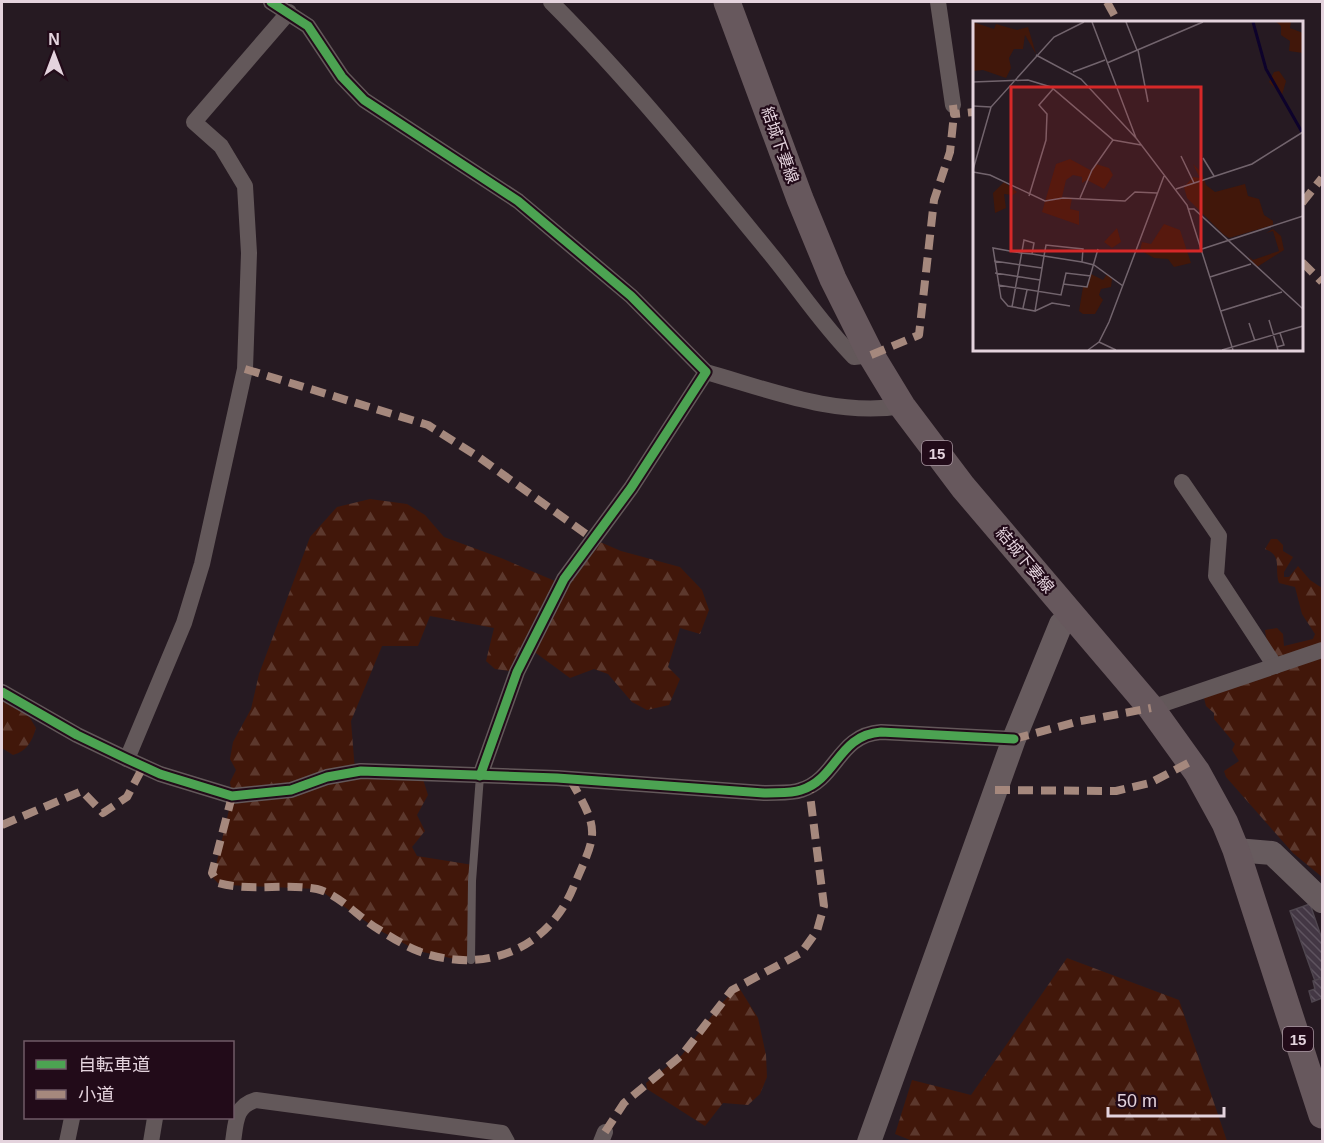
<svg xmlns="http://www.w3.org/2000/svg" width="1324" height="1143" font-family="Helvetica,'Noto Sans JP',sans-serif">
  <defs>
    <pattern id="forest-firs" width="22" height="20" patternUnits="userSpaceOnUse" patternTransform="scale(1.5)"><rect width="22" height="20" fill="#41170a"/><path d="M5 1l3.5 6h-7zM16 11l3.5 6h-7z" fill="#5c382d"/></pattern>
    <pattern id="building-back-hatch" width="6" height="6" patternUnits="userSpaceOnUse" patternTransform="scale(1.5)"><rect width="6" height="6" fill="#433744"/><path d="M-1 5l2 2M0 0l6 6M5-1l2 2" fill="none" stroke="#5e535f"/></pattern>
  </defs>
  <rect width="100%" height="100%" fill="#261a22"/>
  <g fill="url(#forest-firs)">
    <path d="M370 499 407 504 425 515 444 537 501 558 562 584 593 539 621 551 680 567 702 590 709 610 700 634 680 628 668 667 680 679 669 705 647 710 632 702 608 674 594 669 570 678 529 648 517 672 495 669 486 661 494 628 430 616 418 646H382L351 721 355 771 421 773 428 795 417 815 425 831 412 847 417 856 473 865 471 960 455 959 418 951 377 929 318 889 226 885 218 883 213 878 232 797 230 782 236 770 230 759 233 742 251 709 259 674 310 537 337 507Z"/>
    <path d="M1271 539H1277L1283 545V551L1293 557 1284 572V577H1289L1298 566 1310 580 1322 588V877L1293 853 1226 777 1224 771 1239 761 1232 750 1235 744 1214 719V713L1206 706 1204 698 1263 665 1267 643 1265 630 1277 628 1283 634 1284 646 1313 639 1315 634 1302 614 1295 587 1279 583C1274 567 1283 556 1265 549Z"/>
    <path d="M2 692 21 703 36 728C32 741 27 751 13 755L2 748Z"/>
    <path d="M1067 958 1179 1000 1227 1141 915 1142 895 1134 912 1080 971 1095Z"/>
    <path d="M738 986 758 1018 766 1055 767 1077 760 1094 748 1105 723 1103 705 1126 647 1089 646 1083 682 1055 720 1005Z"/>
  </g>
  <g fill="url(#building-back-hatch)" stroke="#4f464f" stroke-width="1.5">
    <path d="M1310 904 1322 939V978L1315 981 1290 911Z"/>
    <path d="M1322 978V998L1312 1002 1309 991 1315 989 1313 981Z"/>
  </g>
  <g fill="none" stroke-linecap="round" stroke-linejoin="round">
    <path stroke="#63585a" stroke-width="8" d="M471 960 472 881 480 776"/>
    <g stroke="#63585a" stroke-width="16">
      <path d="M271 2 308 26 342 77 364 100 518 201 631 296 706 372 631 488 564 579 517 672 480 776"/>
      <path d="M551 2C629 80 698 165 768 251 797 286 822 325 854 357L871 355"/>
      <path d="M938 2 953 105"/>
      <path d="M706 372C770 390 836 417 902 406"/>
      <path d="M1182 482 1219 536 1216 576 1275 666"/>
      <path d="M2 692 77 735 127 759 160 774 232 796 291 790 327 777 361 771 557 778 764 793C776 792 790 794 801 790 837 779 838 735 881 732L1014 739"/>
      <path d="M1151 708 1322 650"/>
      <path d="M127 759 184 623 202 564 245 369 249 253 245 186 221 146 194 122 289 12"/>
      <path d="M67 1142 72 1118"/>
      <path d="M151 1142 155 1118"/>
      <path d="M233 1142C236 1122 235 1106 256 1100L502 1133 507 1142"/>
      <path d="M601 1142 605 1132"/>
    </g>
    <g stroke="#675b5e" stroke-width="24">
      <path d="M1236 850 1272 853 1322 901"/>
      <path d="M869 1142 1014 739 1061 624 1072 615"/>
    </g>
    <path stroke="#67585d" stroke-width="27" d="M727 2 800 199 833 279 871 355 902 406 963 487 1151 708 1197 772 1225 823 1236 850 1322 1115"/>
    <g stroke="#a5887d" stroke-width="8" stroke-dasharray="15 8" stroke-linecap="butt">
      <path d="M1107 2 1118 22"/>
      <path d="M953 105 954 114 974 112"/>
      <path d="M1302 203 1322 178"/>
      <path d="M1302 262 1322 282"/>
      <path d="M871 355 919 335 934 200 950 152 954 114"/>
      <path d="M245 369 428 425 480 458 593 539"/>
      <path d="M1014 739 1076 722 1151 708"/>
      <path d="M995 790 1116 791 1150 783 1190 762"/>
      <path d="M232 796 212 873 218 883C250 892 287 883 317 889 339 894 359 918 378 929 391 937 405 946 418 951 482 975 547 951 573 888 597 832 601 833 570 779"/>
      <path d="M2 825 82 791 103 813 127 797 143 767"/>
      <path d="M605 1132 624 1103 682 1055 732 990 801 953 817 931 824 906 809 787"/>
    </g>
    <g stroke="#220b19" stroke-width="13">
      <g id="cycleway">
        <path d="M271 2 308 26 342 77 364 100 518 201 631 296 706 372 631 488 564 579 517 672 480 776"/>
        <path d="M2 692 77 735 127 759 160 774 232 796 291 790 327 777 361 771 557 778 764 793C776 792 790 794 801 790 837 779 838 735 881 732L1014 739"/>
      </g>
    </g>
    <use href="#cycleway" stroke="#4ca352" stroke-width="9"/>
  </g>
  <g text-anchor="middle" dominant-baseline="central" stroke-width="4.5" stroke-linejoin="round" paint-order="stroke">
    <g fill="#220b19" stroke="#aa97a2" stroke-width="1.5">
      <rect x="922" y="441" width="30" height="24" rx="4.5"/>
      <rect x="1283" y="1027" width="30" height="24" rx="4.5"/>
    </g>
    <g font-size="15" font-weight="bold" fill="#e4d3dd">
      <text x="937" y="453">15</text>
      <text x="1298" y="1039">15</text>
    </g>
    <g font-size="16" fill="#e4d3dd" stroke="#220b19">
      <text transform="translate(780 145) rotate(70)">結城下妻線</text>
      <text transform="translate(1025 560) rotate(50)">結城下妻線</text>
    </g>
  </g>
  <g transform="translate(973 21)">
    <rect width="330" height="330" fill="#261a22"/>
    <path d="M300 208 308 215 311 229 284 246 275 235 280 239 306 230 300 210 293 212Z" fill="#41170a"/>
    <path d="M0 1 21 8 23 3 44 9 55 6 63 33 52 14 50 28H41L36 37 38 47 33 57 10 49 1 50ZM303 1H318L317 7 330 12V32L316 30 317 20 308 14V5ZM306 50 313 60 309 74 296 61 301 51ZM97 138 119 150 123 143 136 147 140 154 131 168 114 159 109 162V156L100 154 93 159 89 176 99 177 97 188 106 190V204L69 191 83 143ZM220 143 229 152 233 164 242 171 272 163 275 175 286 178 291 194 300 200V204L256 217 250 213 214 177 211 166 220 156 227 157ZM31 161 44 171 40 174 31 173 33 187 22 192 20 172ZM191 203 207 209 218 242 201 246 195 238 181 237 167 229 169 221 178 223ZM144 207 148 221 139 227 131 221ZM118 253 130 259 134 253 139 258 138 266 128 268 126 274 130 279 122 293H110L106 290 110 266H114Z" fill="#41170a"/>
    <path fill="none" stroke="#0d022b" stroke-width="3" d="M280 1 293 48 329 111"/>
    <path fill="none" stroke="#72646d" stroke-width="1.5" d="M119 1 163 117 214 184 260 329M153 1 164 29M165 29 175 81M63 34 108 58 163 117M134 42 230 1M100 51 132 39M0 61 55 59 78 66 140 119 119 149 107 177M0 85 18 86M140 119 168 124M208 135 221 162M230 137 241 155M0 149 18 86 81 16 111 1M0 151 17 154 72 180 90 177 152 180 162 171 184 172M203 168 279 143 330 111M56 175 73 119 74 93 66 84 80 68M215 188H221L330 288M229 228 330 195M21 240 69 247M109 241 110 228 73 224 71 235 62 290 35 285 28 277 20 227 48 232 59 233 71 235 109 241 121 244 150 265M22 252 67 259M237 256 278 243M90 263 114 266 125 228M25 264 88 274 93 252 118 255M39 286 51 219 61 222 59 233M50 287 54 269M62 290 79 282 97 285M248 290 309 271M296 299 305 329M276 302 282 320M126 321 143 329M304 326 311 324 307 312M115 329 126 321 136 301 191 155M249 329 330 305"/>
    <path fill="#d62828" fill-opacity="0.15" stroke="#d62828" stroke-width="3" d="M38 66H228V230H38Z"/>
    <rect width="330" height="330" fill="none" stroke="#e4d3dd" stroke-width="3"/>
  </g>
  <rect width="1324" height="1143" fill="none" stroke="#e4d3dd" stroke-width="6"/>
  <rect x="24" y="1041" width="210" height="78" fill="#220b19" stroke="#705b67" stroke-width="1.5"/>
  <rect x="36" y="1060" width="30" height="9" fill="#4ca352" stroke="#705b67" stroke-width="1.5"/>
  <text x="78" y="1071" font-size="18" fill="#e4d3dd">自転車道</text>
  <rect x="36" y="1090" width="30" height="9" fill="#a5887d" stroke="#705b67" stroke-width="1.5"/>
  <text x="78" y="1101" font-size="18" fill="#e4d3dd">小道</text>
  <g transform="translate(54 54)" stroke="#220b19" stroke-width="4.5" paint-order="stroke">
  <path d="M0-4.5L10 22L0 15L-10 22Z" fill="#e4d3dd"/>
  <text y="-9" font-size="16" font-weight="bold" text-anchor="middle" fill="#e4d3dd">N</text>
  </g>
  <path d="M1108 1107v9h116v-9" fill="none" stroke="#e4d3dd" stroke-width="3"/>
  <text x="1117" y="1107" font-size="18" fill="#e4d3dd" stroke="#220b19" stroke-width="4.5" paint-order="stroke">50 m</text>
</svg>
